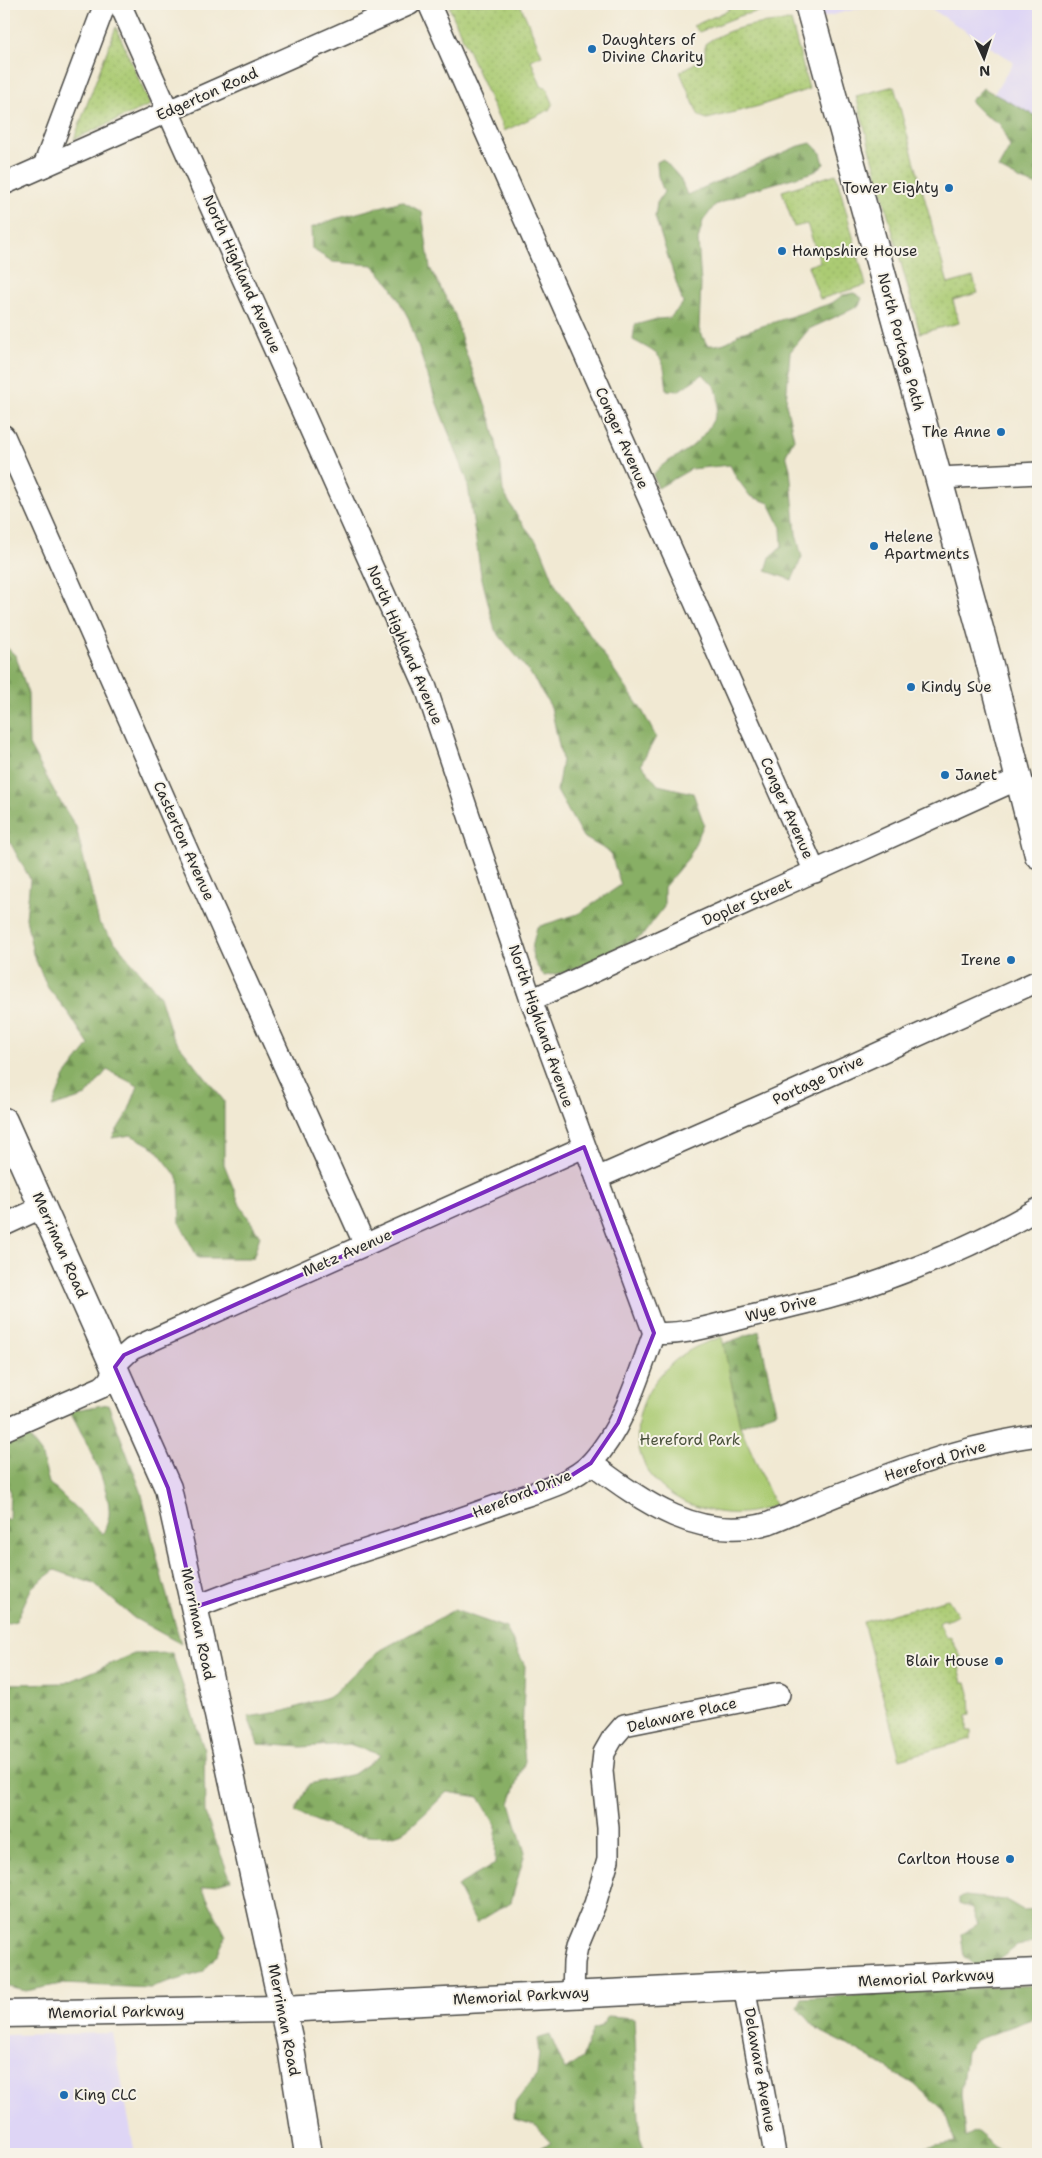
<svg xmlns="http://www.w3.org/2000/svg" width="1042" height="2158" font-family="'Shantell Sans',sans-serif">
  <defs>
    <pattern id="grass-dots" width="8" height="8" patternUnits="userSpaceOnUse" patternTransform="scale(1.25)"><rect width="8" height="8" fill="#abcb73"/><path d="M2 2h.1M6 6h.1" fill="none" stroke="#93ae64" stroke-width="1.8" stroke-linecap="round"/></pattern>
    <pattern id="forest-firs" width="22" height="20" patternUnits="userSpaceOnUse" patternTransform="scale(1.25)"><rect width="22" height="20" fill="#88af65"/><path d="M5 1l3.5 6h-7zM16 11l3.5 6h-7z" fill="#6f8f53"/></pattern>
  </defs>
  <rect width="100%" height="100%" fill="#f7f3e8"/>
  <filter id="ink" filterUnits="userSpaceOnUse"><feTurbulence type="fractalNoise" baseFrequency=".02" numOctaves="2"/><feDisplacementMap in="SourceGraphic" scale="10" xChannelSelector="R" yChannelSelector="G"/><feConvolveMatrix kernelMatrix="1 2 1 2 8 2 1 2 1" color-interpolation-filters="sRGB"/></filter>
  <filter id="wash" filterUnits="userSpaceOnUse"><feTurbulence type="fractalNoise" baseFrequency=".0096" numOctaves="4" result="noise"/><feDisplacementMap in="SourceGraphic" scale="20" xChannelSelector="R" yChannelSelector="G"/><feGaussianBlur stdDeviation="1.12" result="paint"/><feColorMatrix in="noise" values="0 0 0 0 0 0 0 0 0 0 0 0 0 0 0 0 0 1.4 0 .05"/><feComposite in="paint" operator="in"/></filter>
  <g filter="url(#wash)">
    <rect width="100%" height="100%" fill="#f1e9d3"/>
    <g fill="#ded5f5">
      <path d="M808 4H877L812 20Z"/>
      <path d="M924 4H1038V128L991 98 1014 62Z"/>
      <path d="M113 2033 135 2154H4V2035Z"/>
    </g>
    <g fill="url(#grass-dots)" stroke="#6b7b4f">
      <path d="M457 4H520L542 55 531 60 541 86 546 87 553 103 549 110 504 131 449 7Z"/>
      <path d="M727 4H786V6L742 15 699 32 693 26 729 10Z"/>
      <path d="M791 21 809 89 759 106 707 119 699 116 680 72 705 57V44C730 26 761 23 791 21Z"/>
      <path d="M116 27 150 105 74 139Z"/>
      <path d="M894 86 948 284 973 277 978 293 953 300 959 323 920 333 856 96Z"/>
      <path d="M836 174 866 285 820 299 808 266 820 262 807 224 794 227 782 191Z"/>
      <path d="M948 1599 958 1615 946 1621 945 1619 939 1623 946 1637 950 1636 960 1655 962 1667 959 1668 963 1682H967L970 1693 971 1714 967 1715V1731H971V1739L900 1759 863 1622Z"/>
    </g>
    <g fill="url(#forest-firs)" stroke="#5a6d48">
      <path d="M983 88 1038 117V186L1023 181 998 168 1010 147 1000 124 983 114 970 101Z"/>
      <path d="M811 143 821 153 824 164 814 172 751 190 715 205 703 221 698 240 701 284 699 329 707 345C718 346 730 343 738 334L832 303 843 295 854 293 862 298 859 306 809 329 790 352 786 403 794 439 786 454 790 469 796 534 802 557 792 580 766 571 770 557 782 547 781 527 769 503 750 496 736 477 730 465 691 469 658 488 653 475C666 459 672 461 687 450 703 439 724 412 717 392 715 385 707 379 703 374L678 391 667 390C663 355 664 357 633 340L635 325 657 319 670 318 683 303 655 217 657 203 664 192 658 176 657 162 663 159 680 178 687 195 796 147Z"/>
      <path d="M402 201 422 212 430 268 455 315 464 348 492 423 501 466 503 491 518 518 540 546 556 586 643 712 656 737 641 764 658 785 693 793 704 824 689 857 664 887V907L642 936 568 972 544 976C528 955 531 952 537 927L578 914 621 885 610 852 583 837 557 791 562 760 551 707 530 673 495 630 481 575 467 479 436 401 409 319 391 286 373 265 333 262 312 249 311 228 335 219Z"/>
      <path d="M4 645 16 656 28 694 29 745 58 798 76 827 99 923 160 996 172 1036 224 1101V1164L240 1205 260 1236 253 1258H198L180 1224 179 1179 155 1148 131 1135 112 1138 128 1112 138 1086 107 1070 86 1096 52 1107 65 1076 89 1045 69 1014 48 988 33 954 26 918 30 879 4 831Z"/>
      <path d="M759 1331 776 1411 740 1426 723 1344Z"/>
      <path d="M108 1404 141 1491 163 1582 181 1644 134 1618 94 1584 55 1570 32 1587 16 1621 4 1624V1518L9 1520 10 1489 4 1485V1440L25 1432 41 1453 49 1483 103 1534C105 1529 108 1522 109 1516 112 1488 83 1436 70 1411Z"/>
      <path d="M454 1610 506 1628 525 1666 522 1735 525 1761 510 1803 525 1853 511 1902 476 1923 457 1886 495 1864 496 1826 479 1797 447 1792C437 1801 411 1829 400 1833 370 1845 323 1824 295 1812L309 1784 354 1774 381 1755 349 1744 301 1747 258 1744 248 1717 285 1711 333 1695 352 1675 381 1650Z"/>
      <path d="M172 1653 204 1749 205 1814 231 1880 202 1888 226 1936 218 1953 203 1972 151 1988 61 1984 26 1991 4 1986V1684L66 1683 134 1654Z"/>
      <path d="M965 1896 1006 1900 1023 1910 1038 1909V1942L1017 1946 997 1961 974 1965 964 1957 961 1934 978 1924 972 1909 959 1904V1898Z"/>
      <path d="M1038 1985V2018H1034L976 2040 966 2052 961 2093 965 2137 976 2131 1004 2154H888L955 2143 944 2110 914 2084 846 2044 818 2030 798 2008 802 1998Z"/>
      <path d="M608 2016 634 2018 640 2138 646 2154H524L551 2143 535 2125 514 2119 515 2103 537 2074 539 2052 537 2039 550 2035 565 2070 582 2058 593 2029 602 2026Z"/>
    </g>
    <path fill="#abcb73" stroke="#6b7b4f" d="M722 1337 740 1426 775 1505C750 1515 727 1516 701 1508 622 1485 618 1402 681 1356 693 1347 707 1342 722 1337Z"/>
  </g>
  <g filter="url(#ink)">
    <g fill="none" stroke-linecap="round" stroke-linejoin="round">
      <g stroke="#494844" stroke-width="24">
        <g id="minor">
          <path d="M120 4 425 685 531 1000 654 1333"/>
          <path d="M429 4 815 872"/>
          <path d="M44 166 105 4"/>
          <path d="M4 184 410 4"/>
          <path d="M4 436 191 859 365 1245"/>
          <path d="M939 478 1038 473"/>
          <path d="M531 1000 1018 779"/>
          <path d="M597 1178 793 1092 1038 981"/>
          <path d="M4 1225 43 1207"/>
          <path d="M654 1333C685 1336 717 1324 747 1317 792 1306 839 1296 883 1280 936 1261 990 1237 1038 1209"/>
          <path d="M4 1430 102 1387C110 1381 111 1376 115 1367 119 1360 126 1354 132 1349L584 1147"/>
          <path d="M591 1463C644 1503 700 1543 769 1523 857 1487 943 1448 1038 1435"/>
          <path d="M195 1607 234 1592C325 1563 417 1535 507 1502 535 1492 572 1484 592 1462 624 1427 638 1376 654 1333"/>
          <path d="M744 1986 775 2154"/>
          <path d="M573 1994 574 1962 577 1947 595 1904 608 1860V1828L602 1771 604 1753 612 1739 624 1725 779 1694"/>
        </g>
      </g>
      <g stroke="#494844" stroke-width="29">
        <g id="major">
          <path d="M808 4 990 665 1038 855"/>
          <path d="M4 1121 168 1488 290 2042 308 2154"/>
          <path d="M4 2014 282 2009 1038 1972"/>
        </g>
      </g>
      <use href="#minor" stroke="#fff" stroke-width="21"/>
      <use href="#major" stroke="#fff" stroke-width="26"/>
    </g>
  </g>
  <path fill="#7b2cbf" fill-opacity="0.2" stroke="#7b2cbf" stroke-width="4" stroke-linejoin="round" d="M584 1147 654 1333 618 1423 591 1463 558 1484 484 1511 195 1607 168 1488 115 1367 124 1355Z"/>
  <g fill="#1f6fb2" stroke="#f7f3e8" stroke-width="2">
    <circle cx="592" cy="49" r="5"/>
    <circle cx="949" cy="188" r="5"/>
    <circle cx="782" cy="251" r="5"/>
    <circle cx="1001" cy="432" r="5"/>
    <circle cx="874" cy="546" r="5"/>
    <circle cx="911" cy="687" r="5"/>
    <circle cx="945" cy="775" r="5"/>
    <circle cx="1011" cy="960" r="5"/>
    <circle cx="999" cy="1661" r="5"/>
    <circle cx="1010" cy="1859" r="5"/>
    <circle cx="64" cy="2095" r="5"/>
  </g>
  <g text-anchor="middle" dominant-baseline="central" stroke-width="4" stroke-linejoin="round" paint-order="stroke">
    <g font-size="15" fill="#2b2b2b" stroke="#f7f3e8" text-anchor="start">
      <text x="602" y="40">Daughters of<tspan x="602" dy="17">Divine Charity</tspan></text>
      <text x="939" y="188" text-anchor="end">Tower Eighty</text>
      <text x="792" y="251">Hampshire House</text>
      <text x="991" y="432" text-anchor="end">The Anne</text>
      <text x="884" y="537">Helene<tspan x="884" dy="17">Apartments</tspan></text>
      <text x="921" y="687">Kindy Sue</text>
      <text x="955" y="775">Janet</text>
      <text x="1001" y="960" text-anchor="end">Irene</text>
      <text x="989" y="1661" text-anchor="end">Blair House</text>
      <text x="1000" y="1859" text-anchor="end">Carlton House</text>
      <text x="74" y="2095">King CLC</text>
    </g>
    <g font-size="15" fill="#2b2b2b" stroke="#f7f3e8">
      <text transform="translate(207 94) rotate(-24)">Edgerton Road</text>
      <text transform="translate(242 274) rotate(66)">North Highland Avenue</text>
      <text transform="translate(901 342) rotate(75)">North Portage Path</text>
      <text transform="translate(622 438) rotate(66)">Conger Avenue</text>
      <text transform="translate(405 645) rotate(67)">North Highland Avenue</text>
      <text transform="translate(787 808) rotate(66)">Conger Avenue</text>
      <text transform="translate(184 841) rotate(66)">Casterton Avenue</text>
      <text transform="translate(747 902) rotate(-24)">Dopler Street</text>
      <text transform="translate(541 1026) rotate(71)">North Highland Avenue</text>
      <text transform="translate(818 1080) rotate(-25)">Portage Drive</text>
      <text transform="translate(60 1245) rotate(66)">Merriman Road</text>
      <text transform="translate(347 1253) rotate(-24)">Metz Avenue</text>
      <text transform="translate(781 1308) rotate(-14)">Wye Drive</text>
      <text transform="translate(935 1461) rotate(-17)">Hereford Drive</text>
      <text transform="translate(522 1494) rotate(-22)">Hereford Drive</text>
      <text transform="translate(198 1624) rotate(78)">Merriman Road</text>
      <text transform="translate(682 1715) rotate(-13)">Delaware Place</text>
      <text transform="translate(926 1978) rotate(-3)">Memorial Parkway</text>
      <text transform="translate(521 1996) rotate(-3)">Memorial Parkway</text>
      <text transform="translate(116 2012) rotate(-1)">Memorial Parkway</text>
      <text transform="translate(284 2020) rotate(79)">Merriman Road</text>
      <text transform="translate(760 2070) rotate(80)">Delaware Avenue</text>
    </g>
    <g font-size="15" fill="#4b533d" stroke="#f7f3e8">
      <text x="690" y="1440">Hereford Park</text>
    </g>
  </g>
  <rect width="1042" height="2158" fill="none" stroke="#f7f3e8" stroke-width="20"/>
  <g transform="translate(984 58) rotate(177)" stroke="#f7f3e8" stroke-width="4" paint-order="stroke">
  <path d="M0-4L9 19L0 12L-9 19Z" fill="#2b2b2b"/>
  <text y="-8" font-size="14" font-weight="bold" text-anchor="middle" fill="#2b2b2b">N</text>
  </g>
</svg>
